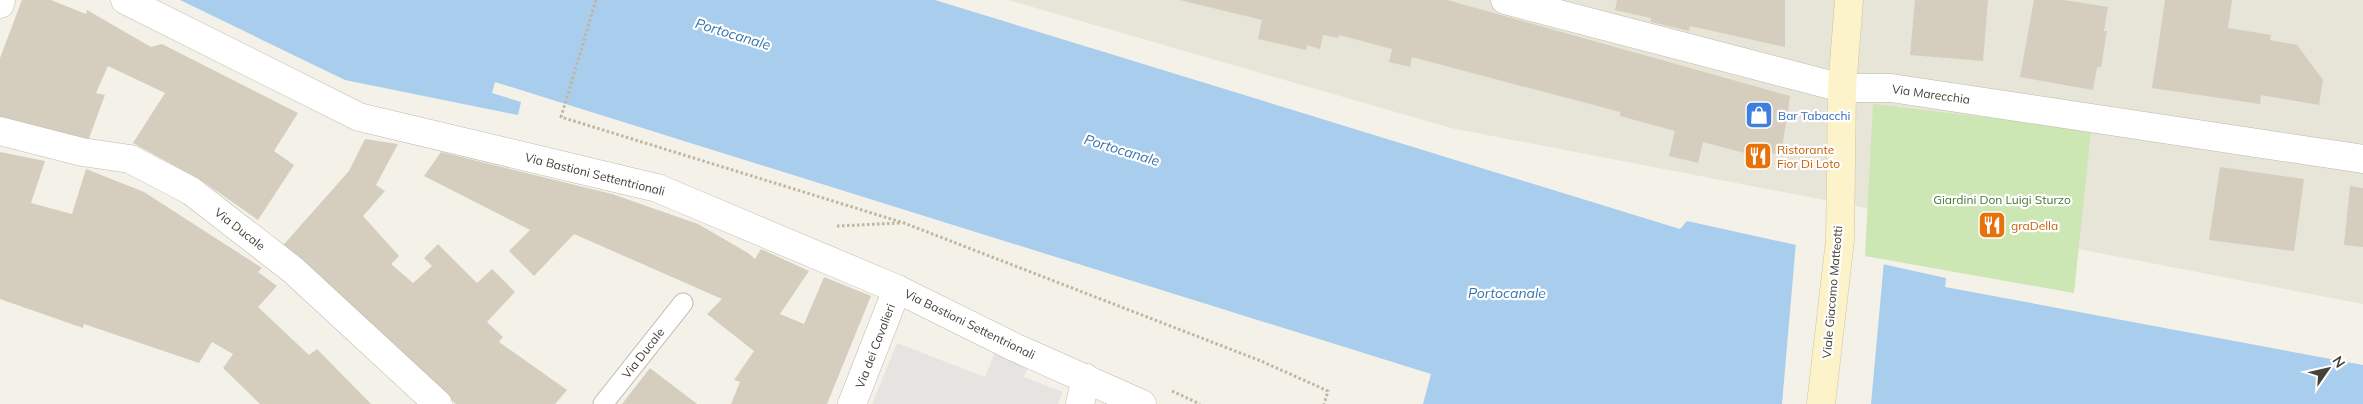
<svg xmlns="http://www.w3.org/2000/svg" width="2363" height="404" font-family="Mulish,sans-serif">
  <rect width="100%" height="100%" fill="#f4f1e9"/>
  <path fill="#e7e4d8" d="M1008 0H2363V304L1451 128Z"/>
  <path fill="#cce6b4" d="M1873 104 2091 130 2074 293 1865 256Z"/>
  <path fill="#e6e4e1" d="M897 343 985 377 996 350 1029 363 1024 377 1063 392 1058 404H872Z"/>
  <path fill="#a9cded" d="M180 0H935L1680 229 1687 221 1946 278 1945 287 2363 365V404H1423L1431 374 495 82 492 93 521 102 518 115 345 80Z"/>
  <path fill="#f4f1e9" d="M1796 242 1884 261 1871 404H1782Z"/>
  <g fill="#d5cebf">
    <path d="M22 0H51L86 14 87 10 151 47 162 44 298 113 274 151 294 165 258 220 202 181 133 143 165 93 108 66 96 93 105 95 88 141 0 125V58Z"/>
    <path d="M1180 0H1447L1790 96 1781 155 1762 151 1760 157 1703 142 1698 163 1669 156 1675 131 1620 116V112L1412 57 1410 67 1389 62 1392 49 1339 35 1338 38 1323 35 1320 49 1307 45 1306 50 1258 39 1262 20Z"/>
    <path d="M1617 0H1785V47L1690 26 1689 31 1651 22V18L1615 10Z"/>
    <path d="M1915 0H1988L1983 61 1910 55Z"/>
    <path d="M2034 0H2064L2108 7 2104 31H2107L2101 67H2097L2093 90 2020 77Z"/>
    <path d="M2165 0H2232L2228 28 2271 35 2270 40 2297 45 2323 80 2319 105 2261 95 2260 104 2152 88Z"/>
    <path d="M365 139 398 144 376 185 385 191 363 216 399 256 391 264 413 283 432 266 424 258 438 244 477 283 492 269 515 292 487 322 503 337 499 342 567 390 555 404H456L278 251 349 171Z"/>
    <path d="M0 152 45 161 31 203 72 214 86 169 144 192 262 268 258 272 277 286 258 307 309 355 317 349 371 404H260L223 368 233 354 212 342 199 363 84 324 83 328 0 299Z"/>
    <path d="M441 152 612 194 698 224 748 253 755 259 761 249 809 271 780 314 804 324 824 277 871 296 827 404H731L740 382 734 380 754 351 707 314 722 299 574 234 534 276 509 251 530 230 424 176Z"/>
    <path d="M2220 167 2304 179 2294 251 2209 240Z"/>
    <path d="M2350 186 2363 188V247L2344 245Z"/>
    <path d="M650 368 697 404H622Z"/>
  </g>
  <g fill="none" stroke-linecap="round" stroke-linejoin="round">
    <g stroke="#bfbaac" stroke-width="21">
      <path id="service" d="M603 404 683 303"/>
    </g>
    <g stroke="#bfbaac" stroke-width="29">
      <g id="minor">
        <path d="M1505 0 1842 88H1891L2363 159"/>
        <path d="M0 4 1 0"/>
        <path d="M0 131 82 152 130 159 191 191 293 270 438 404"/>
        <path d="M852 404 897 289"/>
        <path d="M1080 404 1086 378"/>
      </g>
    </g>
    <g stroke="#bfbaac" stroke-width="29">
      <path id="tertiary" d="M125 0 359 117 657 188 897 289 1014 347 1142 404"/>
    </g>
    <g stroke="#d1c69b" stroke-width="29">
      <path id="secondary" d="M1821 404 1840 240 1842 88 1849 0"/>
    </g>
    <g stroke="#c0b69e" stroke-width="3" stroke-dasharray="2.5 2.5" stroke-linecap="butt">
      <path d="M596 0 561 117 904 223 1261 361 1328 391 1324 404"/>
      <path d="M837 226 900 223"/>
      <path d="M1172 391 1200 404"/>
    </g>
    <use href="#service" stroke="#fff" stroke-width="19"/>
    <use href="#minor" stroke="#fff" stroke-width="28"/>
    <use href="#tertiary" stroke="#fff" stroke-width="28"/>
    <use href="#secondary" stroke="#fcf3cb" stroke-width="28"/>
  </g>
  <defs>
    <g id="shop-square" transform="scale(1.4375)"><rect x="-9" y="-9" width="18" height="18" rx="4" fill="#3f7fe0" stroke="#fff"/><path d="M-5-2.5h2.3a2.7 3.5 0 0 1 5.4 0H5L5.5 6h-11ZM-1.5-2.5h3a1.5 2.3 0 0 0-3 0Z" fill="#fff"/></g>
    <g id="restaurant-square" transform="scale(1.4375)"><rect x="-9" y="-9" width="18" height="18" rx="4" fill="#e8710a" stroke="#fff"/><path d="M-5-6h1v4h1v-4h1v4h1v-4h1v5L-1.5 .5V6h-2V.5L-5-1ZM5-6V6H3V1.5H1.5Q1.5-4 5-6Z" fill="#fff"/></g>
  </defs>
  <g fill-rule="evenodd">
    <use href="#shop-square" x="1759" y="115"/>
    <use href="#restaurant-square" x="1758" y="156"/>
    <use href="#restaurant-square" x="1992" y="225"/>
  </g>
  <g text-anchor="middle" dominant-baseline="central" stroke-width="4.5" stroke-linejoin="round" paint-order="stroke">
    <g font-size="12" fill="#474238" stroke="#fff">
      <text transform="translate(1931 94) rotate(8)">Via Marecchia</text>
      <text transform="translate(595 174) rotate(14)">Via Bastioni Settentrionali</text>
      <text transform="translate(240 229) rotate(38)">Via Ducale</text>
      <text transform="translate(1832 292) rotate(-85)">Viale Giacomo Matteotti</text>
      <text transform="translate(970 324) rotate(26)">Via Bastioni Settentrionali</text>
      <text transform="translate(875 346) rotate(-69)">Via dei Cavalieri</text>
      <text transform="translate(643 353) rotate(-52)">Via Ducale</text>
    </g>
    <g font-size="12" fill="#366cbe" stroke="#fff" text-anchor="start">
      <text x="1778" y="115">Bar Tabacchi</text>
    </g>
    <g font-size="12" fill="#c56008" stroke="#fff" text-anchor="start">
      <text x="1777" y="149">Ristorante<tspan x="1777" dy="14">Fior Di Loto</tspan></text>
      <text x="2011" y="225">graDella</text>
    </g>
    <g font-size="12" fill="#44772d" stroke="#fff">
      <text x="2002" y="199">Giardini Don Luigi Sturzo</text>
    </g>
    <g font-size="14" font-style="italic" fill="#3674af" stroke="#fff">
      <text transform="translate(733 34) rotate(17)">Portocanale</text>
      <text transform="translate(1122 150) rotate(17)">Portocanale</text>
      <text x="1507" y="293">Portocanale</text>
    </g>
  </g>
  <g transform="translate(2328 369) rotate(56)" stroke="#ffffff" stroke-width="4" paint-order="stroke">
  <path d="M0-4L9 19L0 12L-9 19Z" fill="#474238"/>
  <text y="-8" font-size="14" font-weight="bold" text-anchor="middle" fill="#474238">N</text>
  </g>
</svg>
